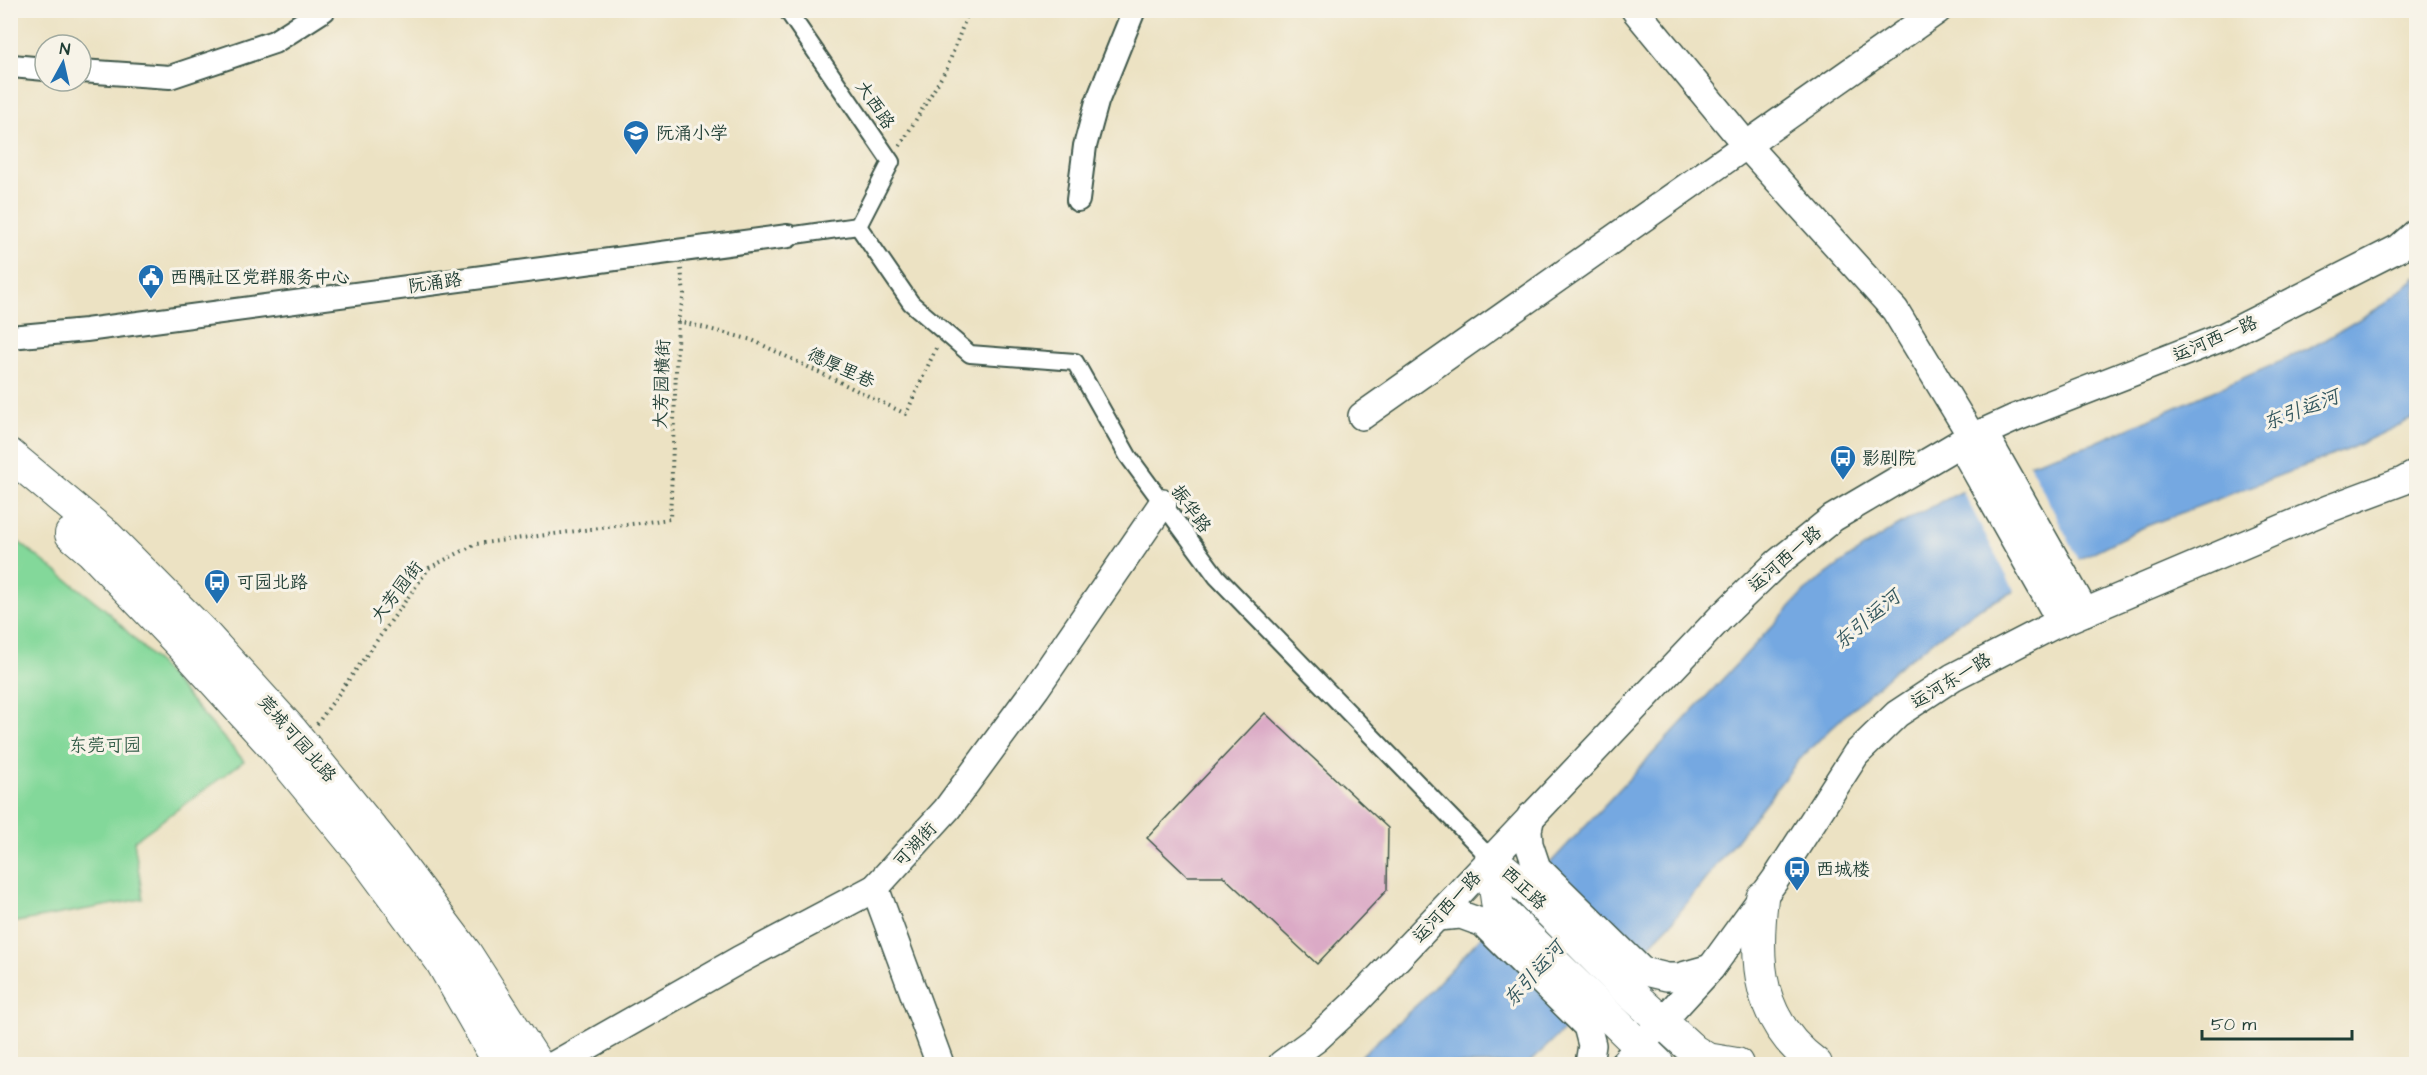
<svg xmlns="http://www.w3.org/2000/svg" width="2427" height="1075" font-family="'Architects Daughter','LXGW WenKai TC',sans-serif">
  <rect width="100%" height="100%" fill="#f7f3e8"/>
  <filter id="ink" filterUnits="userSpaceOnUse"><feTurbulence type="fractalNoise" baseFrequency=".0167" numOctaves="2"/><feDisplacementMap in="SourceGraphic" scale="12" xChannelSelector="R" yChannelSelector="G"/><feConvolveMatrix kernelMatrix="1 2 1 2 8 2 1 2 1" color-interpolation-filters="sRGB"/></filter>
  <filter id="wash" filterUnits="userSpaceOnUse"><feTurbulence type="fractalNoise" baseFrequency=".008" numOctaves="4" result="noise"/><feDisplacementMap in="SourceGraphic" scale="24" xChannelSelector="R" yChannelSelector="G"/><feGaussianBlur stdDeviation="1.35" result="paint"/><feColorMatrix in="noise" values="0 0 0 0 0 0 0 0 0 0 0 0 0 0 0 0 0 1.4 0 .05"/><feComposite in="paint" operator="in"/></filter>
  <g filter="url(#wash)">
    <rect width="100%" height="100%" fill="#ece2c3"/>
    <path fill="#83d89a" stroke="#518a67" stroke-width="1.5" d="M11 536 105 609 156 661 244 761 134 841 143 899 11 923Z"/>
    <path fill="#74a8e1" stroke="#4a728a" stroke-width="1.5" d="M2416 277V417L2349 449 2144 527 1978 609 1937 638 1897 668 1830 729 1798 761 1671 923 1606 990 1528 1064H1352L1421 1001 1805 591C1893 520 1983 474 2092 444L2309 349 2385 304Z"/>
    <path fill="#ece2c3" d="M2027 460 2080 562 2016 594 1961 488Z"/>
    <g id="blocks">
      <path fill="#dbaac6" d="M1265 713 1388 828 1387 890 1317 964 1223 876H1187L1147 838Z"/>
    </g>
  </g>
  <g filter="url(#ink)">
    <use href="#blocks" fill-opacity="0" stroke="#3e5649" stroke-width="1.5"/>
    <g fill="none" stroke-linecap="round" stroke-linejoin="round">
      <g stroke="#3e5649" stroke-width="20">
        <g id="pedestrian">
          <path d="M787 10 891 162 858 226"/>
          <path d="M858 226 911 303 970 354 1075 362 1128 456 1217 577 1491 859"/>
          <path d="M788 236 858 226"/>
        </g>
      </g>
      <g stroke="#3e5649" stroke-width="26">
        <g id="minor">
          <path d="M12 66 45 69"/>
          <path d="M81 71 170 77 274 42 324 10"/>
          <path d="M1078 200 1085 146 1097 102 1134 10"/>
          <path d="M10 337 86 330 788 236"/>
        </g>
      </g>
      <g stroke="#3e5649" stroke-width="30">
        <g id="tertiary">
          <path d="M1635 10 1747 146 1895 310 1972 437"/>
          <path d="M1362 416 1938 10"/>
          <path d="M1983 432 2085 612"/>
          <path d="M1960 443 2061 622"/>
          <path d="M1531 816 1528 830 1529 844 1537 868 1642 971 1667 977H1679L1711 968"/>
          <path d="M875 888 940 1064"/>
          <path d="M1437 917 1461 915 1483 923 1587 1026 1592 1045 1589 1064"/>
          <path d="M556 1064 739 960 875 888 947 809 1036 688 1163 503"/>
          <path d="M1282 1064 1316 1039 1355 1003 1719 619 1776 564 1833 518 1960 443 2015 418 2223 337 2399 248 2416 233"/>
          <path d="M1623 1064 1711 968 1775 880 1856 754 1897 714 1953 677 2052 626 2328 509 2403 481 2416 474"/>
        </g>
      </g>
      <g stroke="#3e5649" stroke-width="34">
        <g id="secondary">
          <path d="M10 455 106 535 204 634 292 731 381 840 465 952 537 1064"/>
          <path d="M71 534 91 551 187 651 273 746 362 854 441 961 500 1064"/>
          <path d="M1491 859 1522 884 1625 988 1694 1051 1707 1059 1737 1064"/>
          <path d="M1491 859 1498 908 1658 1064"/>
          <path d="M1762 898C1754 965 1758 1021 1816 1064"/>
        </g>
      </g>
      <g stroke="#3e5649" stroke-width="4" stroke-dasharray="1.5 4.5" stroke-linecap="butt">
        <path d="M900 146 947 68 969 10"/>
        <path d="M678 321 752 340 906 414 937 346"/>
        <path d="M317 724 429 568 476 544 670 519 678 321 684 294 681 269"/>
      </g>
      <use href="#pedestrian" stroke="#fff" stroke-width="16"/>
      <use href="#minor" stroke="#fff" stroke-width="22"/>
      <use href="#tertiary" stroke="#fff" stroke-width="27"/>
      <use href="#secondary" stroke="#fff" stroke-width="32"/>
    </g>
  </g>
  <defs>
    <g id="school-pin" transform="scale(1.35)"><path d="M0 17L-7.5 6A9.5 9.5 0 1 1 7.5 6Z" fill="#1f6fb2" stroke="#f7f3e8"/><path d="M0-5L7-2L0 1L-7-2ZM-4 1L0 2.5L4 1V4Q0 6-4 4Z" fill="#fff"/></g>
    <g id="civic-pin" transform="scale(1.35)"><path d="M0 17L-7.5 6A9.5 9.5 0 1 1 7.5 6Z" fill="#1f6fb2" stroke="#f7f3e8"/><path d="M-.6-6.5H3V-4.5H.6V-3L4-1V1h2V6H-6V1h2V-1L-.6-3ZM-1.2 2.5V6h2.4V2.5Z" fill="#fff"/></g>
    <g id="bus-pin" transform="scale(1.35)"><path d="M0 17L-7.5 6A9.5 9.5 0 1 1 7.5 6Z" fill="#1f6fb2" stroke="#f7f3e8"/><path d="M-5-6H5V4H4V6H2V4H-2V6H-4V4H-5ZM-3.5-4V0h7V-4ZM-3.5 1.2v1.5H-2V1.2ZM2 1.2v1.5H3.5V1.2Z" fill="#fff"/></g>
  </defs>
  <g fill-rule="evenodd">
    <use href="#school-pin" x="636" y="133"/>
    <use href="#civic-pin" x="151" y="277"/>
    <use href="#bus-pin" x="1843" y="458"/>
    <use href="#bus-pin" x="217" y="582"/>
    <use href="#bus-pin" x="1797" y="869"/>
  </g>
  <g text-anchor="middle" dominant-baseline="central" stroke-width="6" stroke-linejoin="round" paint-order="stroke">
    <g font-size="18" fill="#1f3d34" stroke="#f7f3e8">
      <text transform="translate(875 105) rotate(56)">大西路</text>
      <text transform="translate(435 283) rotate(-8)">阮涌路</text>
      <text transform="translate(2215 339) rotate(-23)">运河西一路</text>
      <text transform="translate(841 368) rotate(25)">德厚里巷</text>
      <text transform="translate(662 384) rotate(-88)">大芳园横街</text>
      <text transform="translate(1191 509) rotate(54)">振华路</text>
      <text transform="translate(1785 559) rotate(-41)">运河西一路</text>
      <text transform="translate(397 592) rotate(-52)">大芳园街</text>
      <text transform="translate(1951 681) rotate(-31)">运河东一路</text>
      <text transform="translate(297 739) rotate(49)">莞城可园北路</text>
      <text transform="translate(915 845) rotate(-47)">可湖街</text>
      <text transform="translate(1524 888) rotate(43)">西正路</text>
      <text transform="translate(1447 907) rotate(-47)">运河西一路</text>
    </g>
    <g font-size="18" fill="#1f3d34" stroke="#f7f3e8" text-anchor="start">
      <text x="656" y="133">阮涌小学</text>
      <text x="170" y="277">西隅社区党群服务中心</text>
      <text x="1862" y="458">影剧院</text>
      <text x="236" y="582">可园北路</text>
      <text x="1816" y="869">西城楼</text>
    </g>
    <g font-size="18" fill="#335c48" stroke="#f7f3e8">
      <text x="105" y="745">东莞可园</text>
    </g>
    <g font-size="20" font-style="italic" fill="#34585f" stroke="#f7f3e8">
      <text transform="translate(2301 410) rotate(-21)">东引运河</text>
      <text transform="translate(1867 620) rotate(-40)">东引运河</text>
      <text transform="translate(1534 974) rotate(-48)">东引运河</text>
    </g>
  </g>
  <rect width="2427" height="1075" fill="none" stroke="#f7f3e8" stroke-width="36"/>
  <g transform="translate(63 63) rotate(8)"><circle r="28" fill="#f7f3e8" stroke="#a1aaa0" stroke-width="1.5"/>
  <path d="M0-4.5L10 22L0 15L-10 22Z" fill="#1f6fb2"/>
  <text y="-9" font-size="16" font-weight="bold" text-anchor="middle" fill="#1f3d34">N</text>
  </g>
  <path d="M2202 1030v9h150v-9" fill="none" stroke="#1f3d34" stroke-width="3"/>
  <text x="2211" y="1030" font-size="18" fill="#1f3d34" stroke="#f7f3e8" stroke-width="4.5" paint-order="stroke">50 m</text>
</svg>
